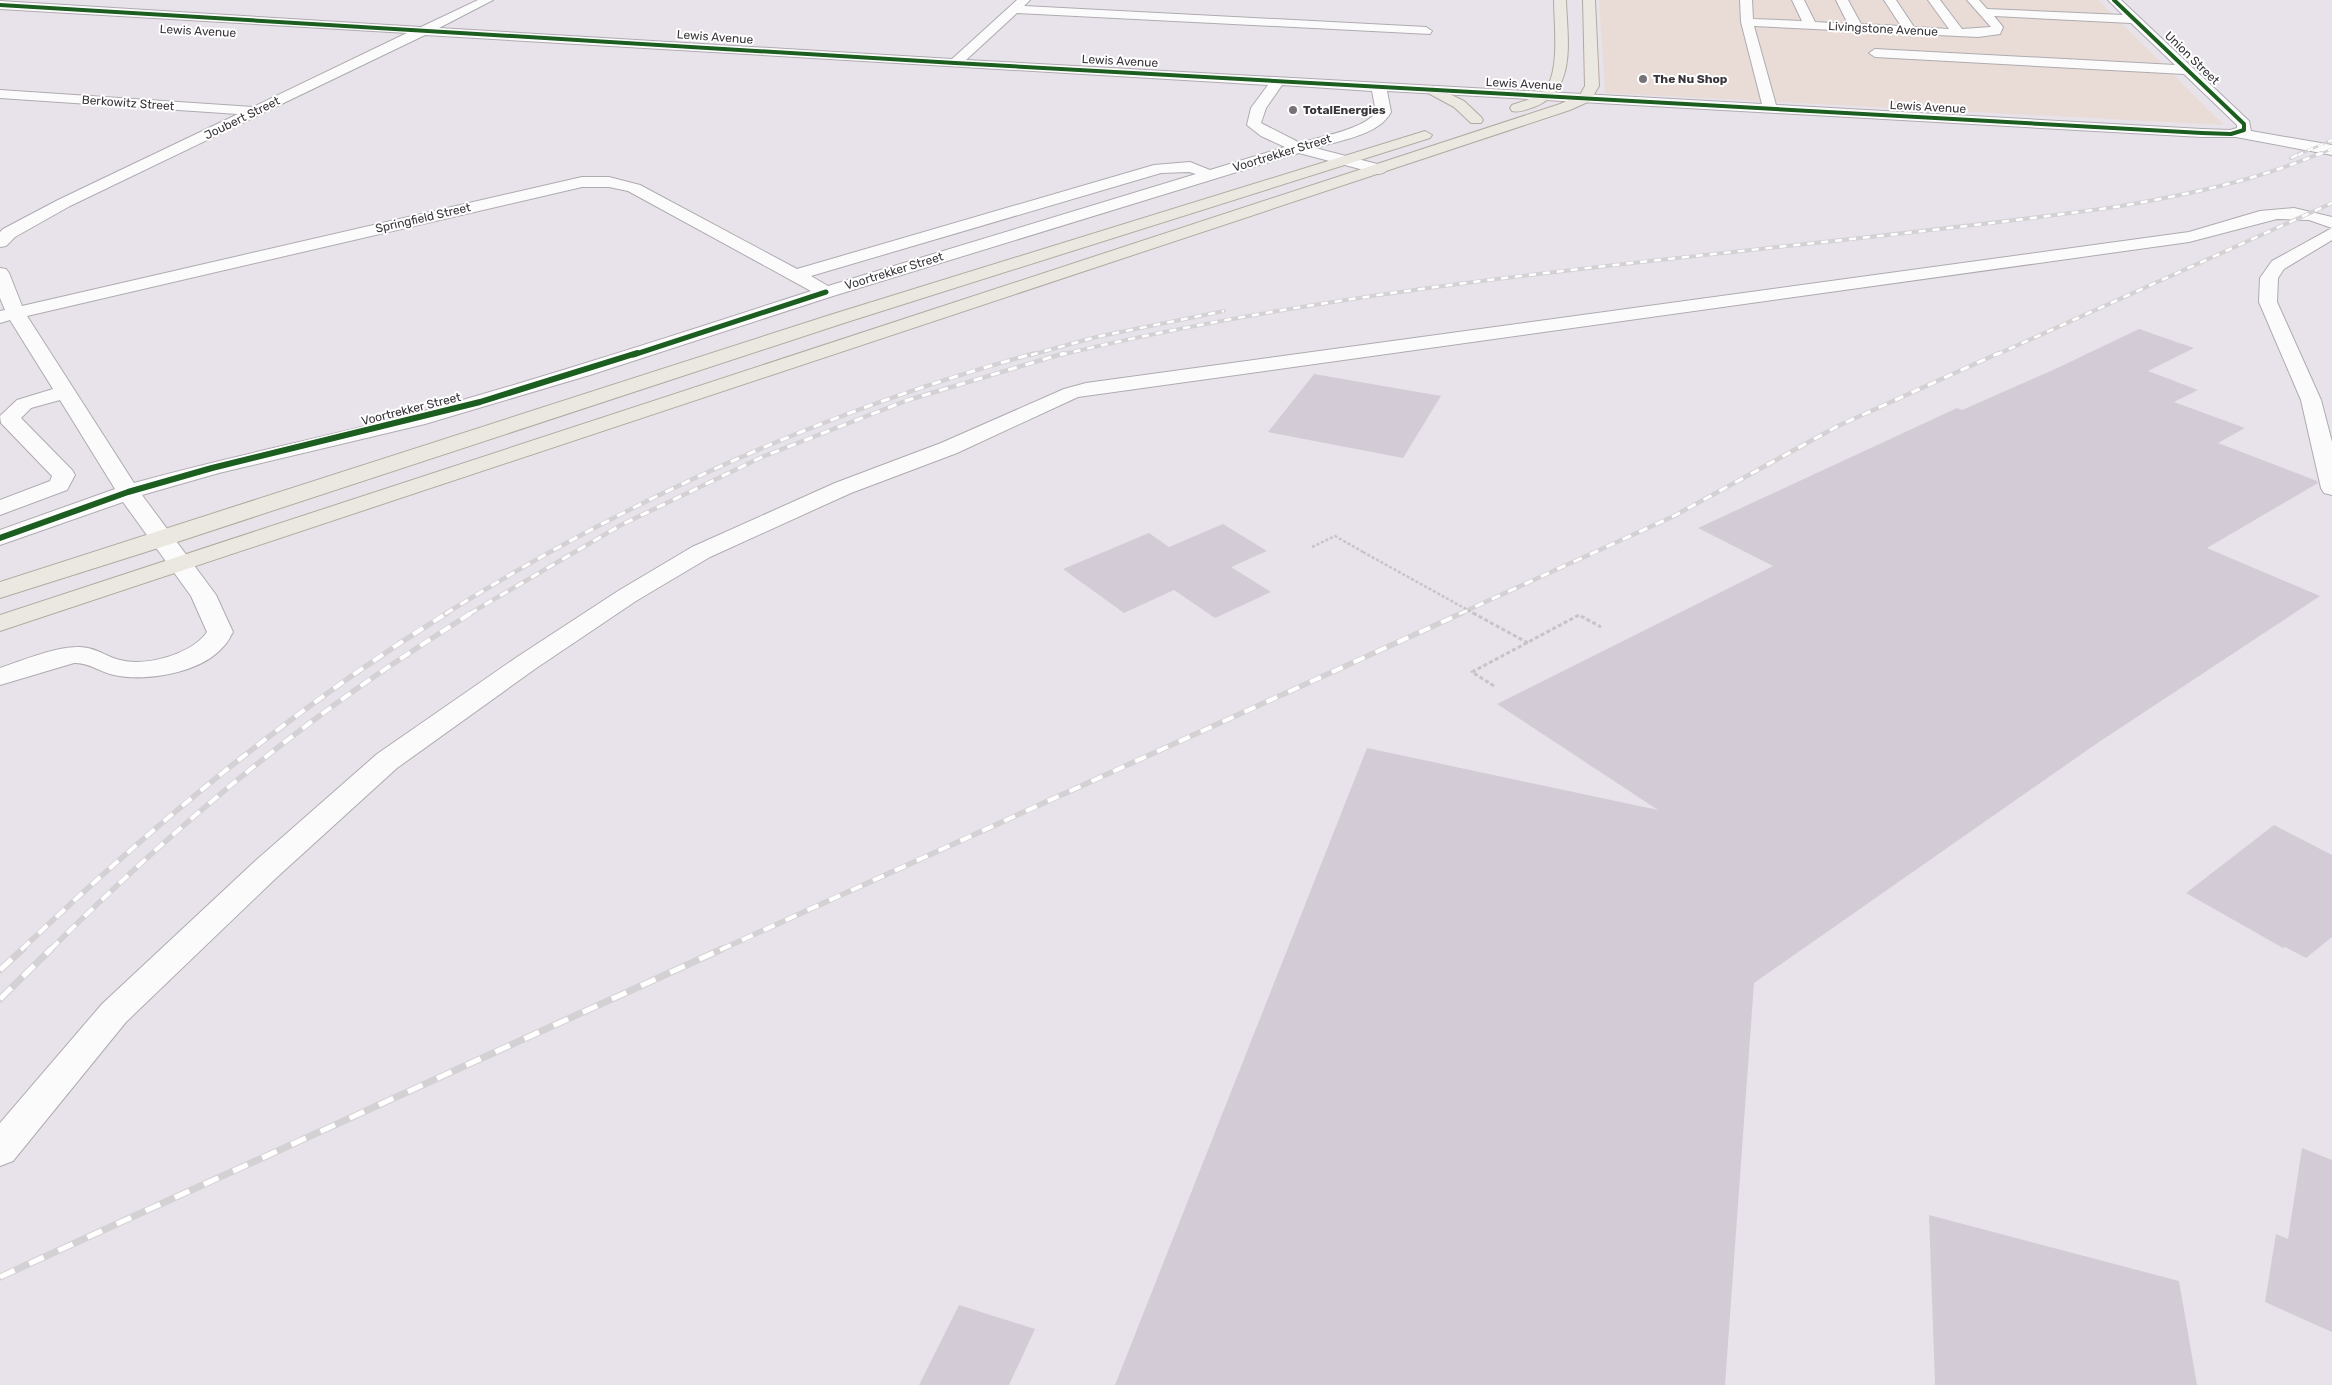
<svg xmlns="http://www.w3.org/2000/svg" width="2332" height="1385" font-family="Rubik,sans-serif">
  <rect width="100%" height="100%" fill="#e8e3ea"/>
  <path fill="#e9dcd6" d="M1599 0H2098L2224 125 1605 93Z"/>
  <g fill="#d3ccd6">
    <path d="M2139 329 2194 348 2148 371 2198 390 2174 402 2245 428 2218 443 2317 481 2318 483 2207 548 2320 596 2096 744 1754 983 1725 1385H1115L1367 748 1658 810 1497 704 1773 566 1698 528 1957 408 1962 410 2053 370Z"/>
    <path d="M1314 374 1441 396 1403 458 1268 432Z"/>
    <path d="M1223 524 1267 551 1231 567 1271 592 1215 618 1174 590 1124 613 1063 569 1149 533 1169 547Z"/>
    <path d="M2274 825 2332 855V937L2306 958 2285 947 2283 948 2186 893Z"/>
    <path d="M2302 1148 2332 1160V1332L2265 1302 2276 1234 2288 1239Z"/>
    <path d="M1929 1215 2179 1281 2197 1385H1935Z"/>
    <path d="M959 1305 1035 1329 1009 1385H919Z"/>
  </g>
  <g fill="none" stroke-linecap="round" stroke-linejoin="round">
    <g stroke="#aeabb0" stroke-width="2">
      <g id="minor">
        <path d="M478 0H493L439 28 952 59 1017 0H1030L1024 6 1426 27 1432 31 1430 34 1017 13 966 60 1762 104 1741 22 1740 0H1752L1753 19 1802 21 1792 0H1804L1815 22 1848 24 1836 0H1848L1861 24 1901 26 1884 0H1896L1914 27 1949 29 1928 0H1940L1962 29 1991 27 1967 0H1979L1987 9 2123 15 2108 0H2121L2249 121 2251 131 2332 145V155L2236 137H2202L1387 91 1391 112C1380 135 1337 141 1315 148L1385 166 1387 169 1385 172 1379 174 1299 153 833 296 590 375 425 424 219 473 142 495 216 595 233 632C230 637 227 644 222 648 200 673 145 682 114 675 100 672 88 662 74 663L0 685V668C24 660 51 648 77 647 93 646 105 656 120 660 146 667 192 654 207 632L191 596 123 502 0 545V530L115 489 60 400 31 408 21 418 72 470 75 475 67 490 0 515V500L50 481 52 476 1 423 0 416 17 400 53 389 10 320 0 323V311L5 310 0 298V268L6 269 9 273 22 306 582 177H609L640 185 797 269 1154 165 1190 162 1210 170 1285 147 1261 136 1247 125 1251 108 1268 85 425 35 70 206 15 237 6 246 0 247V232L3 229 58 200 238 114 0 98V90L253 107 407 33 0 9V1L421 27ZM1994 16 2131 23 2175 65 1875 49 1869 53 1875 57 2184 74 2237 125V128L2230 130 2202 129 1776 105 1754 26 1978 37 2000 34 2003 27ZM1282 85 1372 91 1376 112C1365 129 1319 137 1300 143L1261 123 1266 108ZM1189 172 1196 174 828 286 811 276 1161 173ZM582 187H609L628 191 811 291C678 334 547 377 413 414 320 439 226 457 134 483L27 316Z"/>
        <path d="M2294 208 2332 217V240L2284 269 2278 278 2277 302 2321 400 2332 442V495L2324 493 2321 488 2301 400 2259 302 2260 278 2272 261 2332 228 2309 220 2277 219 2189 242 1078 397 957 453 851 493 710 557 636 601 535 669 397 768 275 879 126 1022 13 1161 0 1166V1123L102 1004 253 863 377 754 517 657 618 591 692 547 835 483 941 443 1064 389 1086 383 2189 232 2260 211Z"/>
      </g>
    </g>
    <g stroke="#b2aaa0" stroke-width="2">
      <g id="major">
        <path d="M1554 0H1566C1567 38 1578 90 1534 107 1527 109 1520 113 1512 111L1510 108 1512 105C1523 101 1538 98 1546 88 1560 70 1554 22 1554 0Z"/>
        <path d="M1583 0H1595L1599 86 1590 101 1570 110 0 631V615L1560 104 1580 95 1585 86Z"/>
        <path d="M1433 86 1464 101 1481 117 1483 120 1481 123H1471L1454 107 1428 93 1426 90Z"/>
        <path d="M1425 131 1432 135 1430 138 844 323 171 544 0 598V582L830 315Z"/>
      </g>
    </g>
    <path stroke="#c6c4c7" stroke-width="2.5" stroke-dasharray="3 2" stroke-linecap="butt" d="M1312 547 1335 536 1363 552"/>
    <path stroke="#c6c4c7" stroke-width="3" stroke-dasharray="4 2.5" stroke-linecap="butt" d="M1494 686 1472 672 1579 615 1601 627"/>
    <use href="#minor" fill="#fcfbfc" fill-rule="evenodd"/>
    <use href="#major" fill="#ebe7e1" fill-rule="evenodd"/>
    <g stroke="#d3d1d3" stroke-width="2.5">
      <g id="rail-far4">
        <path d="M2298 155 2332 140"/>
        <path d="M2318 155 2332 149"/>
      </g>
    </g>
    <g stroke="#d3d1d3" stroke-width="4">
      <g id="rail-far3">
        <path d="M2291 158 2301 153"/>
        <path d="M1031 355 1096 337 1224 311"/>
        <path d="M1060 355C1406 272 1764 256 2115 207 2186 195 2255 181 2321 153"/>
        <path d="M1996 355 2332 203"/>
      </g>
    </g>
    <g stroke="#d3d1d3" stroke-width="4.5">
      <g id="rail-far2">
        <path d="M445 614C629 499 826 410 1036 353"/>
        <path d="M469 614 621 525 762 457 908 400 1065 353"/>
        <path d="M1459 614 1674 516 1838 426 1999 353"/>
      </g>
    </g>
    <g stroke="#d3d1d3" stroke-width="5.5">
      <g id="rail-far1">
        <path d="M21 950C154 824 291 710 447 613"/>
        <path d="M50 950C145 856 246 767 355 690 393 663 432 638 471 613"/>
        <path d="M720 950 1462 613"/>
      </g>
    </g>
    <g stroke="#d3d1d3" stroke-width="7">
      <g id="rail">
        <path d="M0 970 23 949"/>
        <path d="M0 999 51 949"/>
        <path d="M0 1277 722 949"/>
      </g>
    </g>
    <use href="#rail-far4" stroke="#fff" stroke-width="2" stroke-dasharray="5.5" stroke-linecap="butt"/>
    <use href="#rail-far3" stroke="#fff" stroke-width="2.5" stroke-dasharray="7" stroke-linecap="butt"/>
    <use href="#rail-far2" stroke="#fff" stroke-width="3" stroke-dasharray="9" stroke-linecap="butt"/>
    <use href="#rail-far1" stroke="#fff" stroke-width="4" stroke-dasharray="12" stroke-linecap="butt"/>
    <use href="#rail" stroke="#fff" stroke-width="5" stroke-dasharray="16" stroke-linecap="butt"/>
    <path stroke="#c6c4c7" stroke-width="2.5" stroke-dasharray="3 2" stroke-linecap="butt" d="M1363 552 1475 614"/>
    <path stroke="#c6c4c7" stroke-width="3" stroke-dasharray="4 2.5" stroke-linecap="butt" d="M1473 613 1528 643"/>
    <g stroke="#fff" stroke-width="5">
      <path id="cycleway-far2" d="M0 5 955 63 2202 133 2231 134 2244 130V124L2114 0"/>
    </g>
    <g stroke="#fff" stroke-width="7">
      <path id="cycleway-far1" d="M633 355 826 292"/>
    </g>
    <g stroke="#fff" stroke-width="9">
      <path id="cycleway" d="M0 538 128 492 212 468 480 402 637 353"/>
    </g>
    <use href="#cycleway-far2" stroke="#1b5e20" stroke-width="4"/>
    <use href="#cycleway-far1" stroke="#1b5e20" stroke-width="5"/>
    <use href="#cycleway" stroke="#1b5e20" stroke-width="6"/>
  </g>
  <g fill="#767278" stroke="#fff" stroke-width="2">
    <circle cx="1643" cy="79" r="5"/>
    <circle cx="1293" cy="110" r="5"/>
  </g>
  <g text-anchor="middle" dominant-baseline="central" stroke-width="4" stroke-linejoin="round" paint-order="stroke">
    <g font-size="12" fill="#39353a" stroke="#fff">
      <text transform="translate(1883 29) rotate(3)">Livingstone Avenue</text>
      <text transform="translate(198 31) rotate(3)">Lewis Avenue</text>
      <text transform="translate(715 37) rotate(4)">Lewis Avenue</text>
      <text transform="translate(2192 58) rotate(44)">Union Street</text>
      <text transform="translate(1120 61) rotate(3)">Lewis Avenue</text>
      <text transform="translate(1524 84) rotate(3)">Lewis Avenue</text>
      <text transform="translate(128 103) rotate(4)">Berkowitz Street</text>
      <text transform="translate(1928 107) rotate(3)">Lewis Avenue</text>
      <text transform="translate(242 118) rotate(-26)">Joubert Street</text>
      <text transform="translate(1282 153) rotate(-17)">Voortrekker Street</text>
      <text transform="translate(423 218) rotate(-13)">Springfield Street</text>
      <text transform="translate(894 271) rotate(-17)">Voortrekker Street</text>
      <text transform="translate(411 409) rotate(-14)">Voortrekker Street</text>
    </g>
    <g font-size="12" font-weight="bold" fill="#39353a" stroke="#fff" text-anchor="start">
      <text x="1653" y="79">The Nu Shop</text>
      <text x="1303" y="110">TotalEnergies</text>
    </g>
  </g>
</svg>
